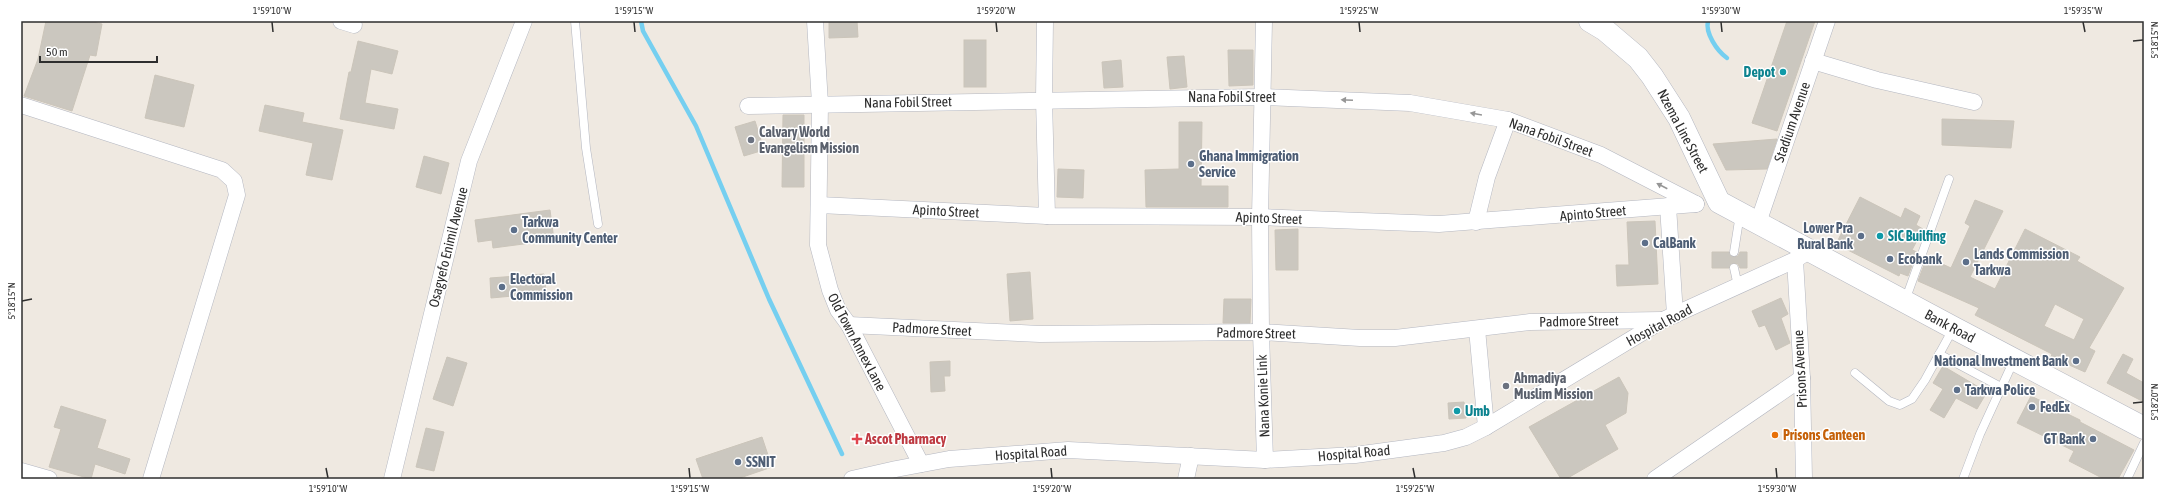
<svg xmlns="http://www.w3.org/2000/svg" width="2165" height="500" font-family="'Asap Condensed',sans-serif">
  <rect width="100%" height="100%" fill="#efe9e1"/>
  <g fill="none" stroke-linecap="round" stroke-linejoin="round">
    <g stroke="#75cff0" stroke-width="4.5">
      <path d="M641 21 643 31 696 126 769 299 842 454"/>
      <path d="M1708 21C1705 33 1717 51 1727 58"/>
    </g>
  </g>
  <g fill="#cbc7bf" stroke="#cbc5ba" fill-rule="evenodd">
    <path d="M46 21H88L102 24 96 56 90 55 72 111 24 96 38 59Z"/>
    <path d="M829 21H857L858 37 829 38Z"/>
    <path d="M1787 21H1815L1777 131 1752 123Z"/>
    <rect x="964" y="40" width="22" height="47"/>
    <path d="M358 41 398 51 392 74 371 69 365 103 398 109 394 129 340 119 349 72H351Z"/>
    <path d="M1228 50H1253V85L1229 86Z"/>
    <path d="M1184 56 1187 87 1170 89 1167 57Z"/>
    <path d="M1121 60 1123 87 1104 88 1102 62Z"/>
    <path d="M155 75 194 85 184 127 145 118Z"/>
    <path d="M265 105 304 113 302 122 343 130 332 180 306 175 313 143 259 131Z"/>
    <path d="M783 115H804V187H782Z"/>
    <path d="M1942 119 2014 121 2011 148 1942 145Z"/>
    <path d="M755 121 764 150 744 156 735 127Z"/>
    <path d="M1179 122H1202L1201 186H1228V207H1146L1145 170 1179 169Z"/>
    <path d="M1777 139 1767 169 1726 170 1713 144Z"/>
    <path d="M424 156 449 163 441 194 416 187Z"/>
    <path d="M1058 169 1084 170 1083 198 1057 197Z"/>
    <path d="M1860 197 1901 218 1905 208 1920 216 1916 225 1923 229 1912 250 1917 252 1908 276 1900 273 1899 276 1836 244Z"/>
    <path d="M1975 200 2003 211 1970 277 1995 289 2025 229 2080 257 2077 261 2124 288 2089 348 2095 351 2085 372 2051 357 2052 354 1975 315 1979 308 1918 281 1927 257 1951 268 1970 226 1965 223ZM2055 304 2084 319 2074 340 2044 326Z"/>
    <path d="M550 210 554 240 493 248 492 240 478 242 475 220Z"/>
    <path d="M1655 221 1658 284 1617 286 1616 265H1629L1627 222Z"/>
    <path d="M1298 229V270H1276L1275 230Z"/>
    <path d="M1712 252H1729L1734 257 1738 256 1740 252H1747V268H1740L1738 264 1733 263 1729 268H1712Z"/>
    <path d="M1030 272 1033 319 1010 321 1007 274Z"/>
    <path d="M544 274 546 293 491 298 490 278Z"/>
    <path d="M1781 298 1788 314 1781 318 1790 343 1776 350 1765 325 1759 327 1752 311Z"/>
    <path d="M1224 299H1251L1250 323H1223Z"/>
    <path d="M2123 354 2133 359 2126 373 2144 383V402L2107 383Z"/>
    <path d="M447 357 467 363 453 406 433 399Z"/>
    <path d="M950 361V376H944L945 391 931 392 930 362Z"/>
    <path d="M1943 366 1987 392 1977 409 1956 398 1944 418 1930 410 1943 389 1933 383Z"/>
    <path d="M1619 377 1628 393 1626 413 1605 425 1618 449 1566 479H1561L1529 427Z"/>
    <path d="M2031 396 2080 420V422L2134 450 2118 479H2104L2069 461 2074 451 2017 423Z"/>
    <path d="M1464 402 1466 418 1449 419 1448 403Z"/>
    <path d="M61 406 106 420 97 448 130 459 125 474 95 464 91 479 49 467 61 429 54 427Z"/>
    <path d="M426 428 444 432 434 471 416 467Z"/>
    <path d="M762 437 772 467 737 479H703L696 459Z"/>
  </g>
  <g fill="none" stroke-linecap="round" stroke-linejoin="round">
    <g stroke="#b4b7c1" stroke-width="9">
      <g id="lane">
        <path d="M575 21 586 148 598 224"/>
        <path d="M1734 252 1740 214"/>
        <path d="M1734 268 1738 286"/>
        <path d="M1905 301 1949 179"/>
        <path d="M1939 354 2001 387"/>
        <path d="M1855 373 1889 401 1900 405 1912 399 1925 380 1953 329"/>
        <path d="M1963 479 1980 434 2014 360"/>
        <path d="M2127 479 2144 443"/>
      </g>
    </g>
    <g stroke="#b4b7c1" stroke-width="17">
      <g id="street">
        <path d="M341 21 354 25"/>
        <path d="M815 21 820 104 818 245 830 290 838 310 849 325 921 464"/>
        <path d="M1045 21 1044 99 1047 216"/>
        <path d="M1264 21 1260 217 1261 332 1265 460"/>
        <path d="M1813 61 1877 80 1974 102"/>
        <path d="M21 105 222 170 234 181 237 195 151 479"/>
        <path d="M748 106 1263 97 1410 103 1508 120 1601 155 1696 204"/>
        <path d="M819 205 1047 216 1260 217 1439 224 1696 204"/>
        <path d="M1668 206 1675 315"/>
        <path d="M1476 222 1487 177 1508 120"/>
        <path d="M1758 223 1827 21"/>
        <path d="M1795 260 1802 378 1804 479"/>
        <path d="M849 325 1040 334 1261 332 1360 338H1395L1530 322 1662 320"/>
        <path d="M1477 329 1486 427"/>
        <path d="M21 471 49 479"/>
        <path d="M392 479 469 161 524 21"/>
        <path d="M852 479 896 469 949 459 1068 450 1265 460 1355 455 1444 443 1466 437 1486 427 1663 320 1795 260 1810 250"/>
        <path d="M1186 479 1191 456"/>
        <path d="M1655 479 1802 378"/>
      </g>
    </g>
    <g stroke="#b4b7c1" stroke-width="23">
      <path id="secondary" d="M1590 21 1605 30 1638 58 1652 76 1679 118 1719 202 1954 328 2144 428"/>
    </g>
    <use href="#lane" stroke="#fff" stroke-width="8"/>
    <use href="#street" stroke="#fff" stroke-width="16"/>
    <use href="#secondary" stroke="#fff" stroke-width="22"/>
  </g>
  <defs><path id="oneway-solid" d="M-6-.8H1V-3.2L6.5 0L1 3.2V.8H-6Z"/></defs>
  <g fill="#969696">
    <use href="#oneway-solid" transform="translate(1347 100) rotate(-177)"/>
    <use href="#oneway-solid" transform="translate(1476 114) rotate(-170)"/>
    <use href="#oneway-solid" transform="translate(1662 186) rotate(-153)"/>
  </g>
  <path fill="none" stroke="#2e2e2e" stroke-width="1.5" d="M272 22 273 32M634 22 635 32M996 22 997 32M1359 22 1360 32M1721 22 1722 32M2083 22 2085 32M2133 41 2143 40M22 301 32 299M2133 403 2143 402M326 468 328 478M689 468 690 478M1051 468 1052 478M1413 468 1415 478M1776 468 1777 478"/>
  <g fill="#0f9aa8" stroke="#fff" stroke-width="1.5">
    <circle cx="1783" cy="72" r="4"/>
    <circle cx="1880" cy="236" r="4"/>
    <circle cx="1457" cy="411" r="4"/>
  </g>
  <g fill="#6b7280" stroke="#fff" stroke-width="1.5">
    <circle cx="751" cy="140" r="4"/>
    <circle cx="1506" cy="386" r="4"/>
  </g>
  <g fill="#5c6f8a" stroke="#fff" stroke-width="1.5">
    <circle cx="1191" cy="164" r="4"/>
    <circle cx="514" cy="230" r="4"/>
    <circle cx="1861" cy="236" r="4"/>
    <circle cx="1645" cy="243" r="4"/>
    <circle cx="1890" cy="259" r="4"/>
    <circle cx="1966" cy="262" r="4"/>
    <circle cx="502" cy="287" r="4"/>
    <circle cx="2076" cy="361" r="4"/>
    <circle cx="1957" cy="390" r="4"/>
    <circle cx="2032" cy="407" r="4"/>
    <circle cx="2093" cy="439" r="4"/>
    <circle cx="738" cy="462" r="4"/>
  </g>
  <circle fill="#e8710a" stroke="#fff" stroke-width="1.5" cx="1775" cy="435" r="4"/>
  <path fill="#e0444e" stroke="#fff" stroke-width="1.5" d="M855 433h4v4h4v4h-4v4h-4v-4h-4v-4h4z"/>
  <g text-anchor="middle" dominant-baseline="central" stroke-width="3" stroke-linejoin="round" paint-order="stroke">
    <g font-size="14" font-weight="bold" fill="#0d838f" stroke="#fff" text-anchor="start">
      <text x="1775" y="72" text-anchor="end">Depot</text>
      <text x="1888" y="236">SIC Builfing</text>
      <text x="1465" y="411">Umb</text>
    </g>
    <g font-size="14" fill="#2e2e2e" stroke="#fff">
      <text x="1232" y="97">Nana Fobil Street</text>
      <text transform="translate(908 102) rotate(-1)">Nana Fobil Street</text>
      <text transform="translate(1792 122) rotate(-71)">Stadium Avenue</text>
      <text transform="translate(1683 131) rotate(62)">Nzema Line Street</text>
      <text transform="translate(1551 137) rotate(20)">Nana Fobil Street</text>
      <text transform="translate(946 211) rotate(3)">Apinto Street</text>
      <text transform="translate(1593 213) rotate(-5)">Apinto Street</text>
      <text transform="translate(1269 218) rotate(2)">Apinto Street</text>
      <text transform="translate(448 247) rotate(-76)">Osagyefo Enimil Avenue</text>
      <text transform="translate(1579 321) rotate(-1)">Padmore Street</text>
      <text transform="translate(1659 325) rotate(-28)">Hospital Road</text>
      <text transform="translate(1950 326) rotate(28)">Bank Road</text>
      <text transform="translate(932 329) rotate(3)">Padmore Street</text>
      <text transform="translate(1256 333) rotate(1)">Padmore Street</text>
      <text transform="translate(857 342) rotate(62)">Old Town Annex Lane</text>
      <text transform="translate(1800 369) rotate(-93)">Prisons Avenue</text>
      <text transform="translate(1263 396) rotate(-92)">Nana Konie Link</text>
      <text transform="translate(1031 453) rotate(-4)">Hospital Road</text>
      <text transform="translate(1354 453) rotate(-5)">Hospital Road</text>
    </g>
    <g font-size="14" font-weight="bold" fill="#5b616d" stroke="#fff" text-anchor="start">
      <text x="759" y="132">Calvary World<tspan x="759" dy="16">Evangelism Mission</tspan></text>
      <text x="1514" y="378">Ahmadiya<tspan x="1514" dy="16">Muslim Mission</tspan></text>
    </g>
    <g font-size="14" font-weight="bold" fill="#4e5e75" stroke="#fff" text-anchor="start">
      <text x="1199" y="156">Ghana Immigration<tspan x="1199" dy="16">Service</tspan></text>
      <text x="522" y="222">Tarkwa<tspan x="522" dy="16">Community Center</tspan></text>
      <text x="1853" y="228" text-anchor="end">Lower Pra<tspan x="1853" dy="16">Rural Bank</tspan></text>
      <text x="1653" y="243">CalBank</text>
      <text x="1974" y="254">Lands Commission<tspan x="1974" dy="16">Tarkwa</tspan></text>
      <text x="1898" y="259">Ecobank</text>
      <text x="510" y="279">Electoral<tspan x="510" dy="16">Commission</tspan></text>
      <text x="2068" y="361" text-anchor="end">National Investment Bank</text>
      <text x="1965" y="390">Tarkwa Police</text>
      <text x="2040" y="407">FedEx</text>
      <text x="2085" y="439" text-anchor="end">GT Bank</text>
      <text x="746" y="462">SSNIT</text>
    </g>
    <g font-size="14" font-weight="bold" fill="#c56008" stroke="#fff" text-anchor="start">
      <text x="1783" y="435">Prisons Canteen</text>
    </g>
    <g font-size="14" font-weight="bold" fill="#be3a42" stroke="#fff" text-anchor="start">
      <text x="865" y="439">Ascot Pharmacy</text>
    </g>
  </g>
  <rect width="2165" height="500" fill="none" stroke="#ffffff" stroke-width="44"/>
  <path d="M40 56v6h117v-6" fill="none" stroke="#2e2e2e" stroke-width="2"/>
  <text x="46" y="56" font-size="12" fill="#2e2e2e" stroke="#ffffff" stroke-width="3" paint-order="stroke">50 m</text>
  <rect x="22" y="22" width="2121" height="456" fill="none" stroke="#2e2e2e" stroke-width="1.5"/>
  <g font-size="10" text-anchor="middle" fill="#2e2e2e">
    <text x="272" y="14">1°59'10"W</text>
    <text x="634" y="14">1°59'15"W</text>
    <text x="996" y="14">1°59'20"W</text>
    <text x="1359" y="14">1°59'25"W</text>
    <text x="1721" y="14">1°59'30"W</text>
    <text x="2083" y="14">1°59'35"W</text>
    <text transform="translate(2154 40) rotate(-90)" y="4">5°18'15"N</text>
    <text transform="translate(11 301) rotate(-90)" y="4">5°18'15"N</text>
    <text transform="translate(2154 402) rotate(-90)" y="4">5°18'20"N</text>
    <text x="328" y="492">1°59'10"W</text>
    <text x="690" y="492">1°59'15"W</text>
    <text x="1052" y="492">1°59'20"W</text>
    <text x="1415" y="492">1°59'25"W</text>
    <text x="1777" y="492">1°59'30"W</text>
  </g>
</svg>
